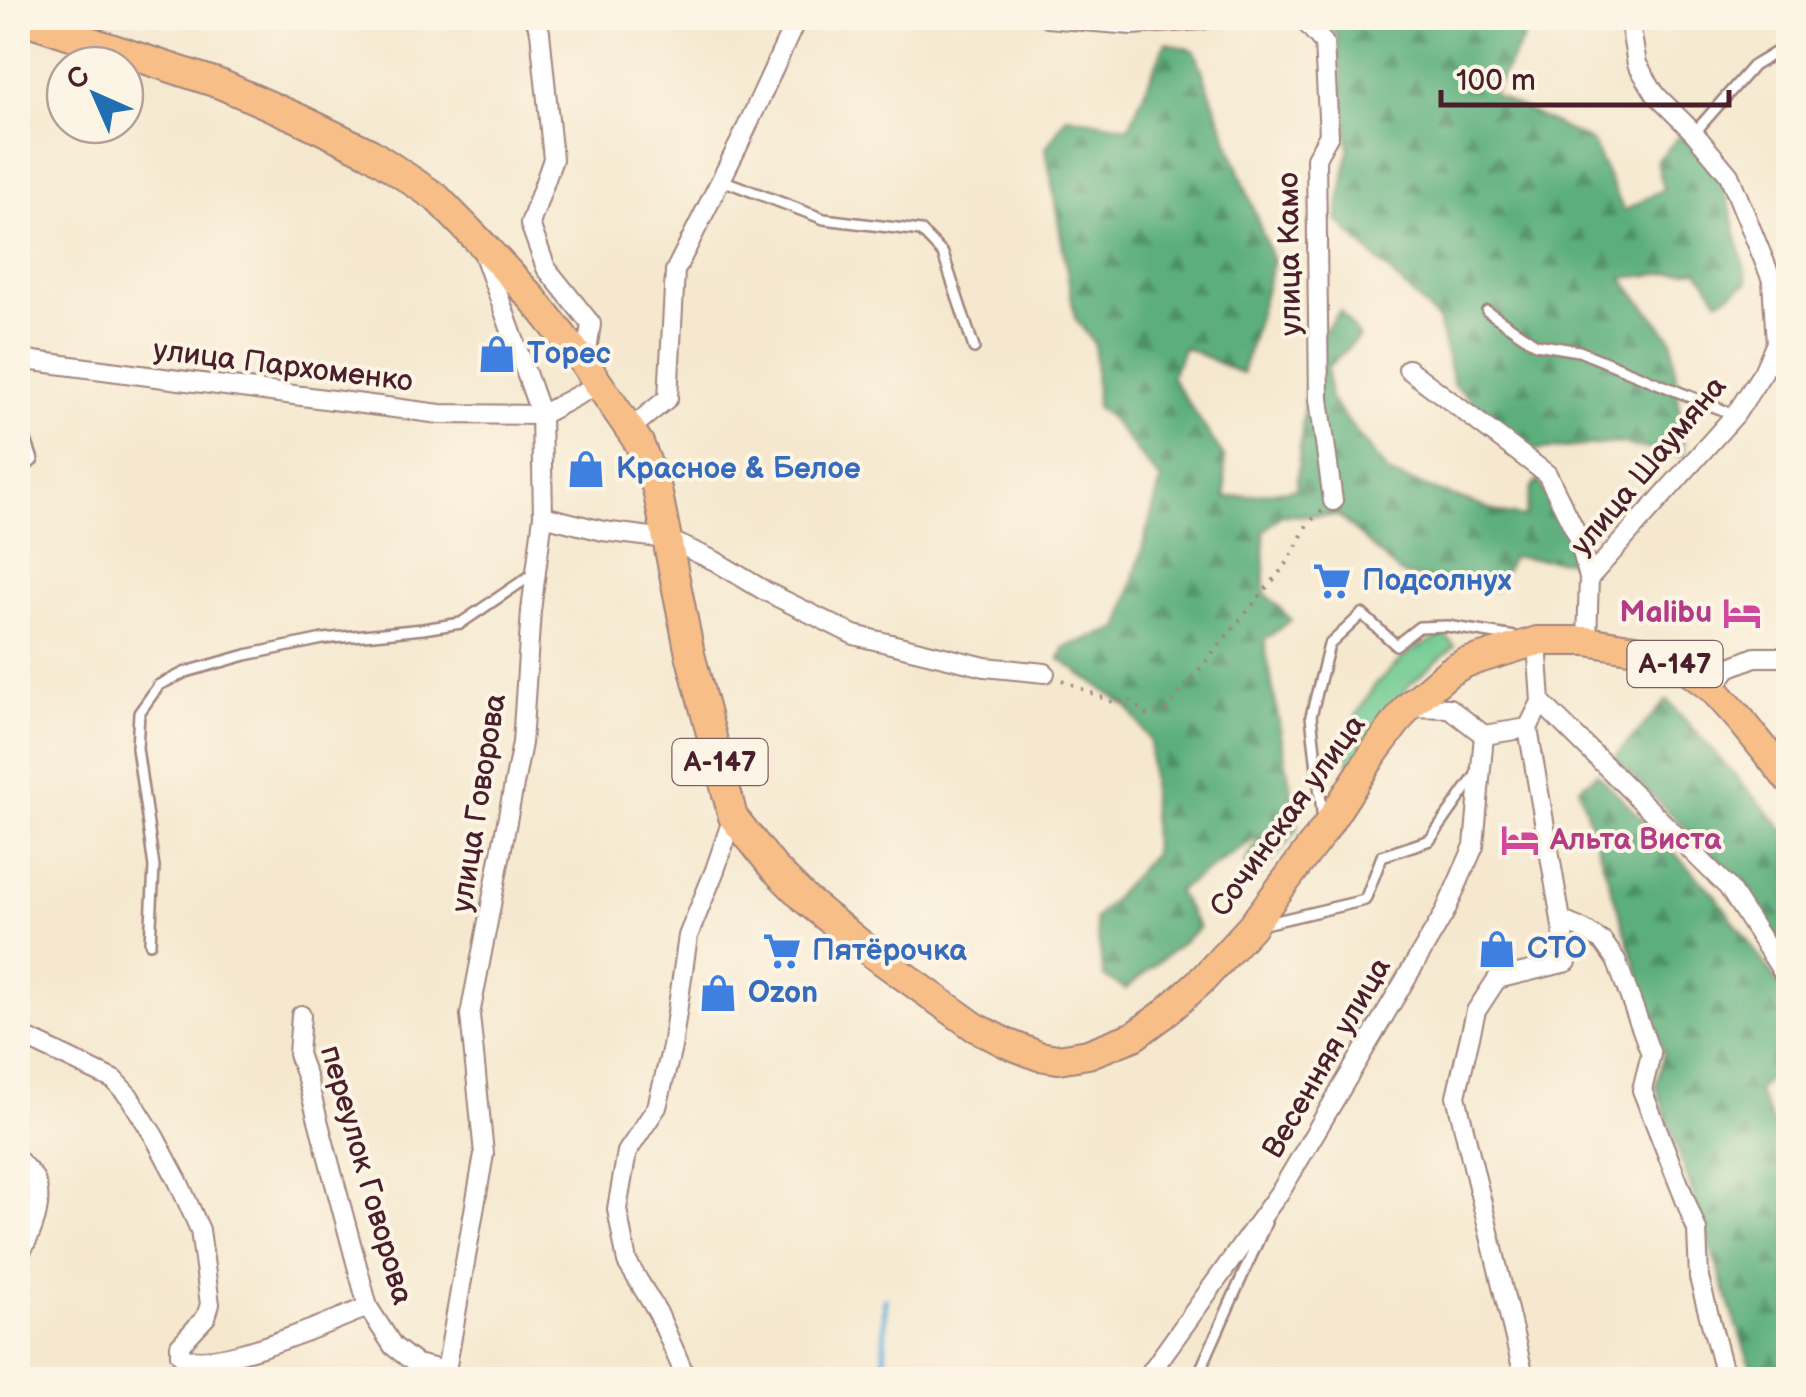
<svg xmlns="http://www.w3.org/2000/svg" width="1806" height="1397" font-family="'Balsamiq Sans',sans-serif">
  <defs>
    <pattern id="grass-tufts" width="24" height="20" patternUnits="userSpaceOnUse" patternTransform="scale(2.5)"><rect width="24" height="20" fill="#71cb92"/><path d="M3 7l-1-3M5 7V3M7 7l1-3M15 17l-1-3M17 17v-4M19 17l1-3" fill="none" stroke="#63ae7e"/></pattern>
    <pattern id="forest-firs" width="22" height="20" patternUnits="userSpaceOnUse" patternTransform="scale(2.5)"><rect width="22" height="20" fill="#5caf7c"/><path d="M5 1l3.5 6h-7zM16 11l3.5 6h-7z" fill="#4e8e66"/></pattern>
  </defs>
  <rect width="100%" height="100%" fill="#fcf5e5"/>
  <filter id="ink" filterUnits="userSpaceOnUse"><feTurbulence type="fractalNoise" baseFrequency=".01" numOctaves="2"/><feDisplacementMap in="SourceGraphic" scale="20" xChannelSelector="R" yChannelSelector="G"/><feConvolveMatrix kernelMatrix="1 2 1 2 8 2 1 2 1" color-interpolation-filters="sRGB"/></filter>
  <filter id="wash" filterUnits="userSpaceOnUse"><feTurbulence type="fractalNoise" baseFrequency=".0048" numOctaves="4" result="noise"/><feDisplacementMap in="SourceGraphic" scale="40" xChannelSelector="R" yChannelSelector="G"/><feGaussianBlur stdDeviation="2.25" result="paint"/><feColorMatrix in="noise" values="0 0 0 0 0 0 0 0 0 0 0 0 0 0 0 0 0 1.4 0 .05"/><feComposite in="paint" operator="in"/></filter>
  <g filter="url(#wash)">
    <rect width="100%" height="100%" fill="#f5e8cf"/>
    <path fill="url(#grass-tufts)" stroke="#5e755e" stroke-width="2.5" d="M1444 635 1455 646 1410 684 1384 719 1361 763 1348 762 1351 725 1375 685 1408 653Z"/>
    <g fill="url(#forest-firs)" stroke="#536754" stroke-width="2.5">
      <path d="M1318 18H1535L1492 94 1592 142 1624 211 1663 189 1657 161 1681 134 1723 177 1748 283 1719 300 1698 270 1622 278 1672 339 1684 456 1617 443 1532 451 1454 385 1438 320 1337 220 1349 148 1337 35Z"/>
      <path d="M1166 42 1195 51 1273 262 1242 374 1184 347 1171 377 1224 457 1226 498 1296 489 1310 349 1340 311 1359 337 1327 368 1330 399 1389 474 1501 513 1525 517 1531 488 1538 481 1571 537 1570 561 1512 557 1495 590 1402 575 1339 516 1281 515 1264 531 1265 593 1291 620 1264 640 1298 829 1257 879 1245 864 1261 835 1177 891 1199 928 1126 989 1104 977 1095 919 1153 854 1150 740 1128 707 1060 659 1065 647 1120 628 1161 481 1108 416 1096 407 1095 345 1075 318 1046 148 1067 116 1129 127Z"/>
      <path d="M1667 700 1788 834V956L1739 881 1614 758Z"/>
      <path d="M1597 773 1715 895 1788 997V1058L1757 1091 1773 1124 1788 1128V1376L1752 1370 1656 1086 1664 1052 1579 788Z"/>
    </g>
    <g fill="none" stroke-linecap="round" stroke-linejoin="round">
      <path stroke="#5eacd7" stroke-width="6" d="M884 1380 885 1299"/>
    </g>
  </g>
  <g filter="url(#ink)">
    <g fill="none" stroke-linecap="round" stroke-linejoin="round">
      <g stroke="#a0847d" stroke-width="14">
        <g id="service">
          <path d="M1694 133 1753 66 1788 45"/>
          <path d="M722 180 824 219 921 231 943 254 974 348"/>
          <path d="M1487 311 1536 344 1579 351 1735 415"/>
          <path d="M18 473 33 460 21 425 23 361"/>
          <path d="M1323 820 1311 716 1329 645 1362 614 1396 645 1419 627 1447 626 1515 637"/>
          <path d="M1264 924 1365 900 1382 856 1430 840 1478 772"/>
          <path d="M150 943 154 867 137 748 139 713 159 685 186 672 246 655 323 639 423 629 461 623 533 574"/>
          <path d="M1196 1380 1266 1223"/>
        </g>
      </g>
      <g stroke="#a0847d" stroke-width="22">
        <g id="minor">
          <path d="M535 18 540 32 553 159 530 224 546 268 591 324 585 364"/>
          <path d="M1047 18 1132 25 1201 20 1211 18"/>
          <path d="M1302 18 1324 43 1329 135 1316 158 1319 399 1333 501"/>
          <path d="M18 359 440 414 541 415 599 384"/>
          <path d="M1408 369 1547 474 1578 536 1589 578"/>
          <path d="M630 429 668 398 675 271 739 144 797 18"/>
          <path d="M543 516 603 531 667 539 715 561 765 591 854 635 985 667 1045 673"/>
          <path d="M1587 641 1589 578 1735 415 1763 372 1776 343 1772 280 1729 175 1694 133 1656 95 1637 64 1629 18"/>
          <path d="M1713 689 1728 668 1755 657H1788"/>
          <path d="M1541 702 1728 887 1788 980"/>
          <path d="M1408 707 1449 708 1484 735 1528 728 1541 702 1537 641"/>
          <path d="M1528 728 1561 920 1584 930 1603 942 1616 960 1651 1054 1642 1090 1697 1230 1699 1278 1726 1380"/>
          <path d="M301 1015 298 1054 307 1079 368 1307 393 1346 416 1364 446 1371"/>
          <path d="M18 1034 114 1080 129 1096 154 1136 178 1181 200 1230 210 1304 206 1317 180 1345V1354C207 1377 334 1320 368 1307"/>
          <path d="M18 1159C22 1165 30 1172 34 1178 46 1202 31 1236 18 1256"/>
          <path d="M447 1380 446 1371 484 1154 470 1015 522 743 531 611 543 516 541 415 484 255"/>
          <path d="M687 1380 658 1313 627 1262 617 1209 627 1152 657 1107 672 1047 688 936 715 870 733 817"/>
          <path d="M1145 1380 1282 1189 1444 914 1474 846 1484 735"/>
          <path d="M1525 1380 1456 1096 1476 1011 1497 979 1567 962 1561 920"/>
        </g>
      </g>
      <g stroke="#a0847d" stroke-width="32">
        <path id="trunk" d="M19 18 220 84 300 119 370 153 436 197 479 241 533 299 585 364 639 443 657 489 690 654 733 817 774 868 806 900 869 951 975 1027 1006 1043 1039 1056 1058 1059 1088 1054 1134 1036 1163 1015 1203 979 1251 927 1324 830 1375 751 1408 707 1449 672 1465 663 1537 641H1587L1647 651 1685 668 1713 689 1741 720 1788 779"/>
      </g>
      <path stroke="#a0847d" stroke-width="4" stroke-dasharray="2.5 8" stroke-linecap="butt" d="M1062 680 1114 703 1128 699 1147 715 1165 711 1288 562 1308 523 1322 511"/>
      <use href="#service" stroke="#fff" stroke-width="9"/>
      <use href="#minor" stroke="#fff" stroke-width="18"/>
      <use href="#trunk" stroke="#f7be87" stroke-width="28"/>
    </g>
  </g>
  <defs>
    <g id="shop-bare" transform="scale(3)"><path d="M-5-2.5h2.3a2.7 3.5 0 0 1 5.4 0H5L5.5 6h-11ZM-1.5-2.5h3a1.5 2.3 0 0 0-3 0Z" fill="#3f7fe0" stroke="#fcf5e5" stroke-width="2.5" paint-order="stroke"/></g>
    <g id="supermarket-bare" transform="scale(3)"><path d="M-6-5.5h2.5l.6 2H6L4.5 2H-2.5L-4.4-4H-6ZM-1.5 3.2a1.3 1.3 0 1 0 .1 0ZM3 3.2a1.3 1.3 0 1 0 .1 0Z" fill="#3f7fe0" stroke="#fcf5e5" stroke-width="2.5" paint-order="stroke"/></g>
    <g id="hotel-bare" transform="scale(3)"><path d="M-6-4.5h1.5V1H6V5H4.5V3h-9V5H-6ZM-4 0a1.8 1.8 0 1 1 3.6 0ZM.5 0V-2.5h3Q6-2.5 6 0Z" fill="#d1479c" stroke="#fcf5e5" stroke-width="2.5" paint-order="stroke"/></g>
  </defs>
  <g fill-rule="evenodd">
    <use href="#shop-bare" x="497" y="354"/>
    <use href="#shop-bare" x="586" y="469"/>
    <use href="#supermarket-bare" x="1332" y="581"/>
    <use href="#hotel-bare" x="1742" y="613"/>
    <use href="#hotel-bare" x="1520" y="840"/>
    <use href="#shop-bare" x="1497" y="949"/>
    <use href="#supermarket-bare" x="782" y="951"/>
    <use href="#shop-bare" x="718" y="993"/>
  </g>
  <g text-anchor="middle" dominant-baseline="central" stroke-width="8" stroke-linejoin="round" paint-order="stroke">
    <g fill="#fcf5e5" stroke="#7f5f63" stroke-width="2.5">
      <rect x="1627.5" y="641" width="95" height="46" rx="8"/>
      <rect x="672.5" y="739" width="95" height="46" rx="8"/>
    </g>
    <g font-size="28" font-weight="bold" fill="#4a1f2b">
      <text x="1675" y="664">А-147</text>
      <text x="720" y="762">А-147</text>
    </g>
    <g font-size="30" fill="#4a1f2b" stroke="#fcf5e5">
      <text transform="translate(1290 254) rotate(-91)">улица Камо</text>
      <text transform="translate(283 366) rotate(7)">улица Пархоменко</text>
      <text transform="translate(1649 466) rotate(-50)">улица Шаумяна</text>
      <text transform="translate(479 803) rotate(-81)">улица Говорова</text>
      <text transform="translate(1288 816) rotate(-54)">Сочинская улица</text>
      <text transform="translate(1327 1058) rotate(-60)">Весенняя улица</text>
      <text transform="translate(366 1175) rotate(74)">переулок Говорова</text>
    </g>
    <g font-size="30" font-weight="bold" fill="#366cbe" stroke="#fcf5e5" text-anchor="start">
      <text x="527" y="354">Торес</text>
      <text x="616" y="469">Красное &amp; Белое</text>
      <text x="1362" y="581">Подсолнух</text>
      <text x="1527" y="949">СТО</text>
      <text x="812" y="951">Пятёрочка</text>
      <text x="748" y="993">Ozon</text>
    </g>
    <g font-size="30" font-weight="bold" fill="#b23c85" stroke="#fcf5e5" text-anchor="end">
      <text x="1712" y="613">Malibu</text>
      <text x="1550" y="840" text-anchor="start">Альта Виста</text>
    </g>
  </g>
  <rect width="1806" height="1397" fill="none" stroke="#fcf5e5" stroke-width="60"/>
  <g transform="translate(95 95) rotate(315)"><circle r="48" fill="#fcf5e5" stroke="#b59f9b" stroke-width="2.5"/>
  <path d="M0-8L18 38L0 25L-18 38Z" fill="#1f6fb2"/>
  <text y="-15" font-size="28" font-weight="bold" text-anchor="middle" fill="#4a1f2b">С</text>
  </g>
  <path d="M1441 90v15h288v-15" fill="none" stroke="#4a1f2b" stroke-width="5"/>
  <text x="1456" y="90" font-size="30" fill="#4a1f2b" stroke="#fcf5e5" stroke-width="8" paint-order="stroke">100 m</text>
</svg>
